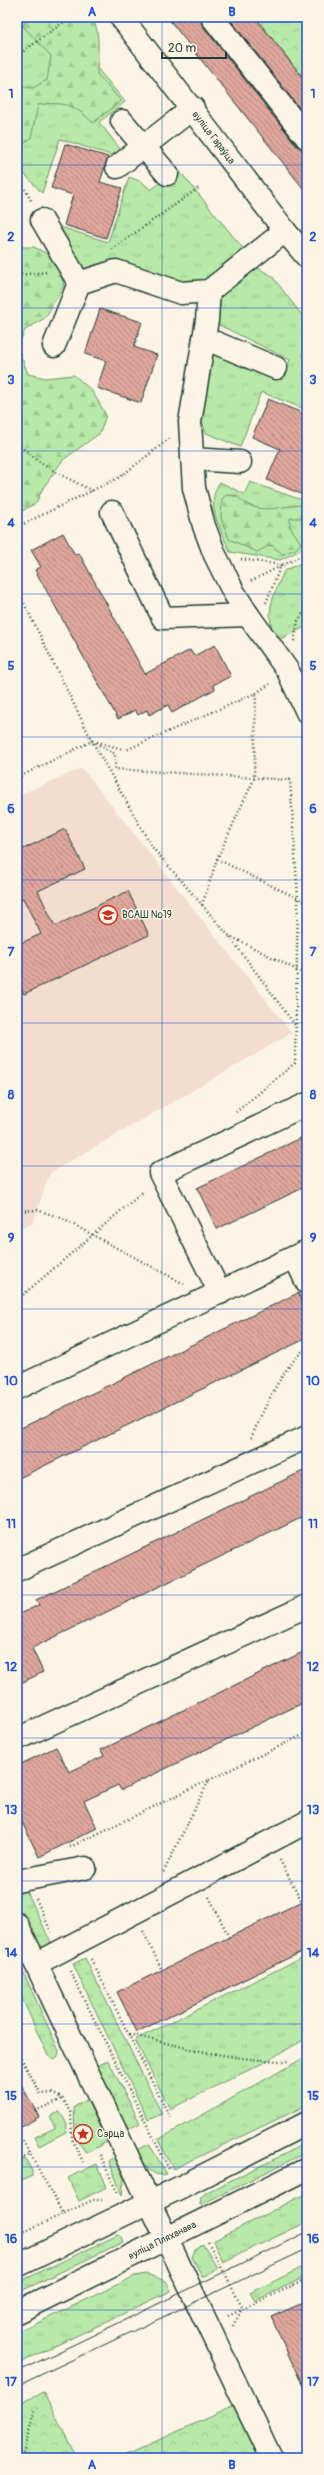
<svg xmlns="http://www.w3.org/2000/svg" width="324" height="2475" font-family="Pangolin,sans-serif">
  <defs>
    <pattern id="grass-tufts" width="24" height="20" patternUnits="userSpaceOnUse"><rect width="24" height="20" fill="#b8e9a8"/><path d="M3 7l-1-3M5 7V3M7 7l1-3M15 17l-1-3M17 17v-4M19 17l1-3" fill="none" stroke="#9ec991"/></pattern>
    <pattern id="forest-firs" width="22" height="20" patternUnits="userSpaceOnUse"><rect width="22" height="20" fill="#b8e9a8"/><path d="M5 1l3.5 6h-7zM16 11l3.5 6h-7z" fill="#9ec991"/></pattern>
    <pattern id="park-crowns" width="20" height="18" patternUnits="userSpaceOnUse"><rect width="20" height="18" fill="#b8e9a8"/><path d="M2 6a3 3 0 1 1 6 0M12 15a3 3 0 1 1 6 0" fill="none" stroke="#9ec991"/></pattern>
    <pattern id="building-back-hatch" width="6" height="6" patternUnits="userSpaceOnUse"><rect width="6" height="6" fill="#dfa69d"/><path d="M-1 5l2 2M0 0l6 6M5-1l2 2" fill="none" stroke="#b48881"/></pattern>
  </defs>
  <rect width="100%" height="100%" fill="#fcf5e5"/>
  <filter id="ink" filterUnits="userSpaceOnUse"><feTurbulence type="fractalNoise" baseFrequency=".025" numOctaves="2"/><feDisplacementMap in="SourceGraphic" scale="8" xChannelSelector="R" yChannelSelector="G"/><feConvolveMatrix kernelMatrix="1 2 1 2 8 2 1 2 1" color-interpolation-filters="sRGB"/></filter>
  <g filter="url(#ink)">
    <path fill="#f3ddcf" d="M82 768 292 1033 50 1173 33 1222 17 1230V796Z"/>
    <g fill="url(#grass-tufts)" stroke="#6c936e">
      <path d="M17 17H55L125 102 99 122 121 150 114 156 60 139 42 193 17 166Z"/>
      <path d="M178 169 245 251 203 283 172 284 84 276 60 227 108 242 129 177 142 182 151 190Z"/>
      <path d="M256 267 272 276 307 322V410L261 392 240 447 206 433 200 415 209 348 281 380 290 360 215 323 217 297Z"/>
      <path d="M220 482 244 494 250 482 305 501 307 496V547L280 560 230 552C221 529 204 504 220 482Z"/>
      <path d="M307 560V626L277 641C263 613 273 597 284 571Z"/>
      <path d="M25 1887 51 1943 44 1947C31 1942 20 1920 17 1906 15 1898 20 1892 25 1887Z"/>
      <path d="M307 1955V2038L263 2063 170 2109 135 2040Z"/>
      <path d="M17 1958 59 2051 58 2056 55 2059 48 2056 17 1987Z"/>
      <path d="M85 1958 162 2114 148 2120 73 1964Z"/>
      <path d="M307 2056V2105L173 2169 158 2140Z"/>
      <path d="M108 2060 140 2123 129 2129 123 2125 93 2069Z"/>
      <path d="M87 2100 107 2142 86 2153 75 2137 74 2107Z"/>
      <path d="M60 2111 67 2125 66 2132 39 2146 35 2137 55 2128 50 2117Z"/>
      <path d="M307 2143V2152L200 2205 201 2197 207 2192Z"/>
      <path d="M149 2144 167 2174C150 2179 144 2162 136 2150Z"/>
      <path d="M115 2157 124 2179 122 2195 109 2161Z"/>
      <path d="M25 2158 32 2171V2176L17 2183V2162Z"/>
      <path d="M97 2164 107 2187 79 2201 68 2178Z"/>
      <path d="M307 2193V2222L223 2262 213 2241Z"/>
      <path d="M118 2235 121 2236 123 2242 17 2293V2283Z"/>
      <path d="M203 2245 218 2269 202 2277 192 2257 195 2250Z"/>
      <path d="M307 2265V2276L255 2301 250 2293Z"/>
      <path d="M146 2274 166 2281 171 2291 17 2364V2333L135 2276Z"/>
    </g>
    <g fill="url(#forest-firs)" stroke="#6c936e">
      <path d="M27 17H91C102 31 97 56 97 74L121 101 93 123C75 105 65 101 38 105L31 138 18 148 17 87 33 88 47 80 51 56 23 26Z"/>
      <path d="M17 247H34L55 258 64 285 45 318 25 330 18 348 28 374 45 378 74 375 92 391 106 415 100 433 63 460 43 488 36 503 17 514Z"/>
      <path d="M226 495 237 496C257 517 277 506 303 505L307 509 304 518H290V527L301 543 296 549 283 554 271 545 257 552 229 539 221 518 222 499Z"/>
    </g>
    <g fill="url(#park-crowns)" stroke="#6c936e">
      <path d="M255 17H307V83Z"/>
      <path d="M43 2392 77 2458H17V2404Z"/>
      <path d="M238 2404 265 2458H119Z"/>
    </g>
    <g fill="url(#building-back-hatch)" stroke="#1f3d34">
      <path d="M167 17H200L202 25 297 146 307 150V193Z"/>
      <path d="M228 17H255L307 83V118Z"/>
      <path d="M65 144 108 157 100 182 122 188 106 238 64 225 73 195 51 188Z"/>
      <path d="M100 309 142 322 134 347 157 355 141 403 97 388 106 361 85 354Z"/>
      <path d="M268 399 307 415V427L301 443 307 445V481L301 494 267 480 280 449 252 437Z"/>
      <path d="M63 533 75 555 79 553 145 674 190 650 194 656 215 645 231 676 213 685 215 689 172 713 168 705 149 715 147 710 138 715 135 710 118 719 35 570 41 567 31 550Z"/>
      <path d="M65 829 85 869 38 891 55 926 128 891 149 935 24 994 17 981V945L41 934 23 898 17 901V852Z"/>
      <path d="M307 1135V1186L217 1229 197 1188Z"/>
      <path d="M298 1293 307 1312V1338L17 1479V1430Z"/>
      <path d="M307 1469V1515L32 1648 43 1672 17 1685V1615L39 1605 36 1600Z"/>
      <path d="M307 1650V1701L121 1790 118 1785 84 1801 97 1828 39 1857 17 1812V1766L56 1747 69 1772 104 1756 101 1750Z"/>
      <path d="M307 1899V1949L137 2032 117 1992Z"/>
      <path d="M17 2077 39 2117 17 2129Z"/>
      <path d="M307 2301V2395L271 2317Z"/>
    </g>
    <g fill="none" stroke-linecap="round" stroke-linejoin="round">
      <g stroke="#1f3d34" stroke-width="25">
        <g id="minor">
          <path id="s1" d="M121 17 285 231 307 257"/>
          <path d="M212 17 307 138"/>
          <path d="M122 121 167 174"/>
          <path d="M117 167 193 108"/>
          <path d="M42 220 79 283"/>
          <path d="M209 291 207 320 190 422 194 488 204 526 215 555 233 591 248 615 288 671 307 712"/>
          <path d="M204 338 276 368"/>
          <path d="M54 346 79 283 116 271 181 293 209 291 285 231"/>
          <path d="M192 459 240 462"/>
          <path d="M112 512 163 618 248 615"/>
          <path d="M295 1257 307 1283"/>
          <path d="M220 1293 160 1173 307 1104"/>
          <path d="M17 1388 307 1251"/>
          <path d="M17 1570 307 1437"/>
          <path d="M17 1739 307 1606"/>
          <path d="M17 1881 85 1868"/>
          <path d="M17 1924 271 2458"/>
          <path d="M36 1964 307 1822"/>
        </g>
      </g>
      <g stroke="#1f3d34" stroke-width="25">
        <g id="major">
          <path d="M17 2266 179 2188 307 2123"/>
          <path id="s2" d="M17 2312 307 2169"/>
        </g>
      </g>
      <g stroke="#1f3d34" stroke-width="2.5" stroke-dasharray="1 3" stroke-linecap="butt">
        <path d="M17 56 65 21"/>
        <path d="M17 175 32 202"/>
        <path d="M112 249 200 187"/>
        <path d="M17 275 48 272"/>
        <path d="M17 444 45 466 92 491"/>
        <path d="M17 527 120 477 170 438"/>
        <path d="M241 559 281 565 266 603"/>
        <path d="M251 581 307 553"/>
        <path d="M17 589 92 741 152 847 228 935 307 975"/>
        <path d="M294 641 298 621 307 607"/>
        <path d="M92 741 115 754V769L290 780 298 898 295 1063 236 1112"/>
        <path d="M97 742 126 750 256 693 270 684"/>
        <path d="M17 778 92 741"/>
        <path d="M217 859 307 903"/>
        <path d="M202 905 217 859 254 779 256 693"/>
        <path d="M230 937 295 1025"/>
        <path d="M17 1211 37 1210 59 1217 186 1285"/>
        <path d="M17 1300 144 1191"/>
        <path d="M251 1438C265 1407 281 1369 307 1347"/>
        <path d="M209 1780 307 1733"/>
        <path d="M70 1847 209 1780 163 1873"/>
        <path d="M280 1860 302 1902"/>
        <path d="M209 1897 229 1937"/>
        <path d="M36 1899 51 1932"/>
        <path d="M143 1931 162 1970"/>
        <path d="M91 1959 171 2119"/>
        <path d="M70 1971 169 2169"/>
        <path d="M129 2034C182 2047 233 2061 288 2061"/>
        <path d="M17 2051 41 2094 52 2093 63 2099 71 2112 72 2139 83 2162"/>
        <path d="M35 2111 62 2099"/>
        <path d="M23 2141 63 2214"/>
        <path d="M100 2155 118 2194"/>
        <path d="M17 2160 30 2154"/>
        <path d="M17 2235 93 2200H102"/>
        <path d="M208 2242 243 2309"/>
        <path d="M228 2316 307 2279"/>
        <path d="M233 2326 242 2309"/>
        <path d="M22 2458 35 2408"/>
      </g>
      <use href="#minor" stroke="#fcf5e5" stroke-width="22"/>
      <use href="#major" stroke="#fcf5e5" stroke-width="22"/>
      <g stroke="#1f3d34" stroke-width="1">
        <path d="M17 2372 307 2232"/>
        <path d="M17 2386 307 2249"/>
      </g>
    </g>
  </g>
  <path fill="none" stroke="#1d4ed8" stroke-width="1" stroke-opacity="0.55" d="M162 17V2458M17 165H307M17 308H307M17 451H307M17 594H307M17 737H307M17 880H307M17 1023H307M17 1166H307M17 1309H307M17 1452H307M17 1595H307M17 1738H307M17 1881H307M17 2024H307M17 2167H307M17 2310H307"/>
  <defs>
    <g id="school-ring" transform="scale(1)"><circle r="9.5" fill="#fcf5e5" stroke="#c8321e" stroke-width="1.5"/><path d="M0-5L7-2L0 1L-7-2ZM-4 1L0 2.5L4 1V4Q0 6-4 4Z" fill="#c8321e"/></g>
    <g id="sight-ring" transform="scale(1)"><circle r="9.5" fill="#fcf5e5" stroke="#c8321e" stroke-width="1.5"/><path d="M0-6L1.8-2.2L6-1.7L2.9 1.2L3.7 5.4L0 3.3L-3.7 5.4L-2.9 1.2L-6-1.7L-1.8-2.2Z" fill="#c8321e"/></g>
  </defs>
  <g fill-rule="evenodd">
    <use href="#school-ring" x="108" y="915"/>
    <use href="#sight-ring" x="83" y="2134"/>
  </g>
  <g text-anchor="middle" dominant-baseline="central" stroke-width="3" stroke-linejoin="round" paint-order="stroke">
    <g font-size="10" fill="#1f3d34" stroke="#fcf5e5">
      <text stroke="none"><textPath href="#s1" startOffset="152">вуліца Гараўца</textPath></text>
      <text stroke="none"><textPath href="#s2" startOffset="162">вуліца Пляханава</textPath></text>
    </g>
    <g font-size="10" fill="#1f3d34" stroke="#fcf5e5" text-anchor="start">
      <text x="122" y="915">ВСАШ №19</text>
      <text x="97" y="2134">Сэрца</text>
    </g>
  </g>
  <rect width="324" height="2475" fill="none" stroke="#fcf5e5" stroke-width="44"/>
  <path d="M162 52v6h64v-6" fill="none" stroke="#1f3d34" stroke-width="2"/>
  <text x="168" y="52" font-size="12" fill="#1f3d34" stroke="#fcf5e5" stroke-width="3" paint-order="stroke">20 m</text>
  <rect x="22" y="22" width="280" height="2431" fill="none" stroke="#1d4ed8" stroke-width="1.5"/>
  <g font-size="13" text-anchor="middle" font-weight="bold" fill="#1d4ed8">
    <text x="92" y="16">A</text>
    <text x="232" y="16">B</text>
    <text x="11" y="98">1</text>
    <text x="313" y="98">1</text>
    <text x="11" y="241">2</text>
    <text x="313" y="241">2</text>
    <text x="11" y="384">3</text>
    <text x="313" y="384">3</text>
    <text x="11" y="527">4</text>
    <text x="313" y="527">4</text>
    <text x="11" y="670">5</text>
    <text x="313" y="670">5</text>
    <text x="11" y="813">6</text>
    <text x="313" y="813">6</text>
    <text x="11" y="956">7</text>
    <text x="313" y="956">7</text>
    <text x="11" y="1099">8</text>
    <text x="313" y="1099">8</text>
    <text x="11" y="1242">9</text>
    <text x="313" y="1242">9</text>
    <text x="11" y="1385">10</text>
    <text x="313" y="1385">10</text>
    <text x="11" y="1528">11</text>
    <text x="313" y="1528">11</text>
    <text x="11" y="1671">12</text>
    <text x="313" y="1671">12</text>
    <text x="11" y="1814">13</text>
    <text x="313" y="1814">13</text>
    <text x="11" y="1957">14</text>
    <text x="313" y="1957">14</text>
    <text x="11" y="2100">15</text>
    <text x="313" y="2100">15</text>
    <text x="11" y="2243">16</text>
    <text x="313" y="2243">16</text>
    <text x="11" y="2386">17</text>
    <text x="313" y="2386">17</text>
    <text x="92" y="2469">A</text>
    <text x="232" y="2469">B</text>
  </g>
</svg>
